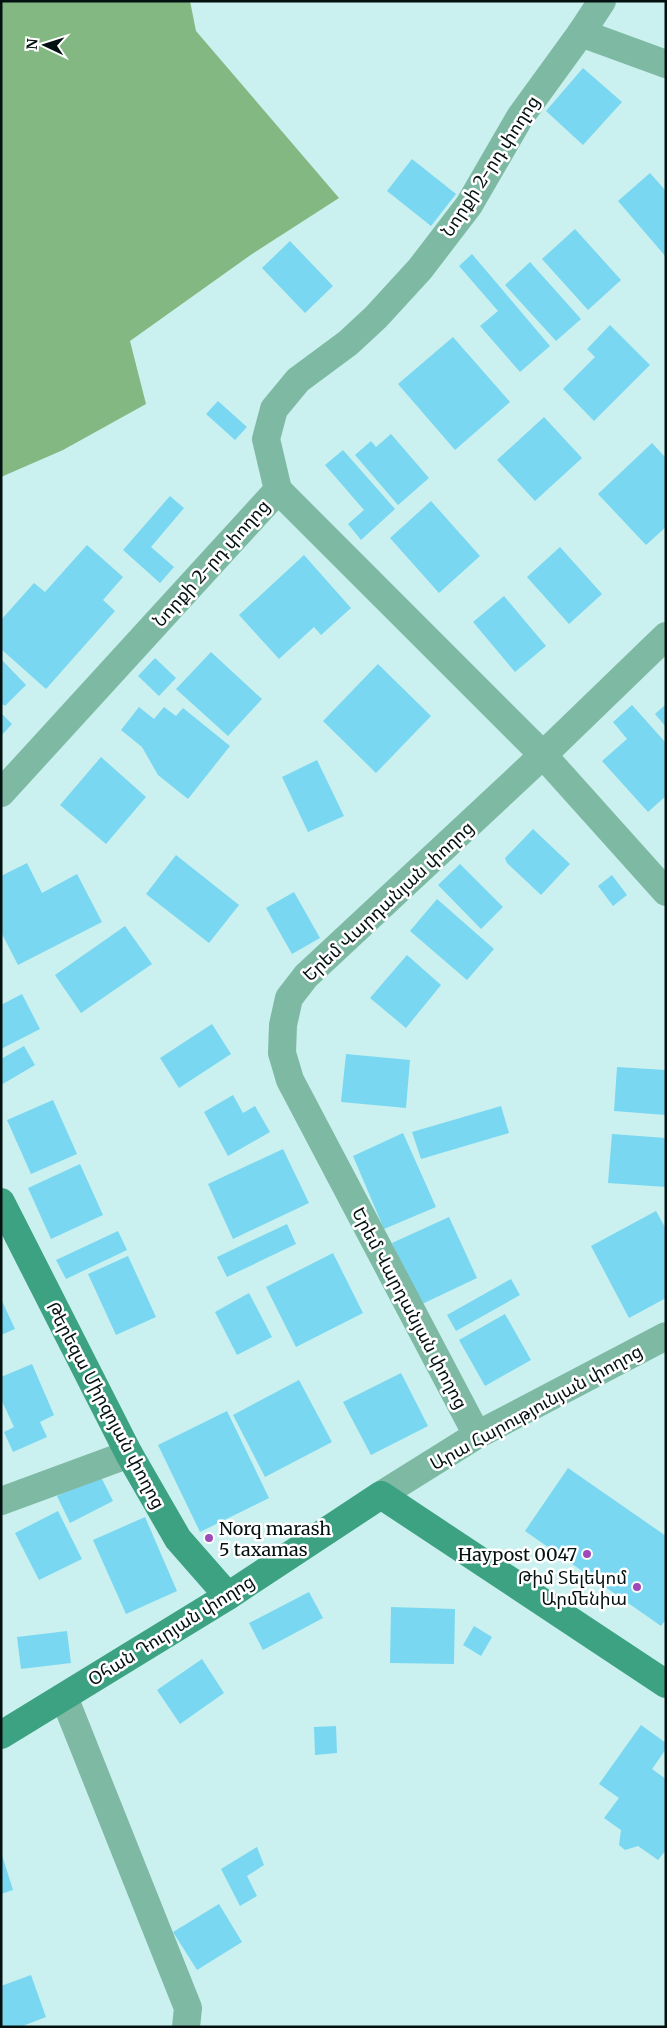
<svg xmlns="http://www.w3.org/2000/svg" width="667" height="2028" font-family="Merriweather,'Noto Sans Armenian',serif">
  <rect width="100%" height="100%" fill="#caf1ef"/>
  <path fill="#83b882" d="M1 1H190L196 31 339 198 252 254 130 341 146 404 63 450 1 477Z"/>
  <g fill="#7ad7f1">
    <path d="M583 68 622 102 583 145 546 111Z"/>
    <path d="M412 159 456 194 431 226 387 191Z"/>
    <path d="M650 173 666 191V257L618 201Z"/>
    <path d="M575 229 621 280 588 310 542 259Z"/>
    <path d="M290 241 333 286 305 313 262 268Z"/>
    <path d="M472 254 550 346 520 372 480 326 498 311 459 266Z"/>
    <path d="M530 262 581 319 556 341 505 285Z"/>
    <path d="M610 325 650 365 594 421 563 389 595 357 587 349Z"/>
    <path d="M453 337 510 402 455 450 398 384Z"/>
    <path d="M218 401 247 427 235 440 206 414Z"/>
    <path d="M544 417 582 458 535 501 497 460Z"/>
    <path d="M391 434 429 478 398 505 355 455 371 441 376 447Z"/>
    <path d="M652 443 666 458V527L646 545 598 494Z"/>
    <path d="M343 450 395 509 361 540 348 524 364 510 325 465Z"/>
    <path d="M170 496 184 508 151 547 174 567 160 583 123 550Z"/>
    <path d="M431 501 480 556 439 593 390 538Z"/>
    <path d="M87 545 123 577 103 600 115 611 46 689 1 649V620L34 583 45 592Z"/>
    <path d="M560 547 602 594 569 624 527 577Z"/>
    <path d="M304 555 351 608 321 635 314 627 279 659 239 615Z"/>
    <path d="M504 596 546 646 515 672 473 622Z"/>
    <path d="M211 652 262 699 228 736 176 689Z"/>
    <path d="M155 658 176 678 159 696 138 676Z"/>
    <path d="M1 659 26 685 5 706 1 703Z"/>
    <path d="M378 664 431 716 376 773 323 721Z"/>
    <path d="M666 704V727L655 714Z"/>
    <path d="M632 705 666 743V796L648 812 602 761 627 739 613 722Z"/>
    <path d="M139 707 154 719 164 707 176 716 183 708 230 746 188 799 158 775 142 747 121 730Z"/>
    <path d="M1 713 12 724 1 736Z"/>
    <path d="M101 757 146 797 106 844 60 805Z"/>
    <path d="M317 760 344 816 308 832 282 777Z"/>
    <path d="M533 829 570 864 541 895 507 863 505 858Z"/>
    <path d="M176 855 239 905 209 943 146 894Z"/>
    <path d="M27 863 42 893 77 874 102 922 18 965 1 932V876Z"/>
    <path d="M460 864 503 907 481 929 438 885Z"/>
    <path d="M612 875 627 895 613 906 598 886Z"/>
    <path d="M294 892 320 938 292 954 266 908Z"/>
    <path d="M437 899 494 949 467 980 410 931Z"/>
    <path d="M125 926 152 964 81 1013 55 975Z"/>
    <path d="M407 955 441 985 406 1028 370 998Z"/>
    <path d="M22 994 40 1029 1 1049V1005Z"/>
    <path d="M212 1024 231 1054 179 1088 160 1058Z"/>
    <path d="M24 1046 35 1065 1 1085V1059Z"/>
    <path d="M346 1054 410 1060 406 1108 341 1102Z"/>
    <path d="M617 1067 666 1070V1115L614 1111Z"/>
    <path d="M233 1095 243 1113 255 1106 270 1132 228 1156 204 1112Z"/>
    <path d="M53 1100 77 1154 31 1174 7 1120Z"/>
    <path d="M501 1106 509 1133 421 1159 412 1132Z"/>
    <path d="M403 1133 436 1207 384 1229 353 1156Z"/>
    <path d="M612 1134 666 1138V1187L608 1183Z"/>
    <path d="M283 1149 309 1203 233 1239 208 1184Z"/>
    <path d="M80 1164 103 1215 51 1239 28 1188Z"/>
    <path d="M656 1211 666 1229V1298L629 1318 591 1246Z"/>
    <path d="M449 1217 477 1278 420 1305 392 1243Z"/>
    <path d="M287 1224 296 1244 227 1277 217 1257Z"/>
    <path d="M118 1231 127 1250 66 1279 56 1260Z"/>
    <path d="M333 1253 363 1313 296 1347 266 1287Z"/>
    <path d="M128 1256 156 1317 116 1335 88 1274Z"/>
    <path d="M511 1279 520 1295 456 1331 447 1315Z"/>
    <path d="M249 1293 272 1337 237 1355 215 1312Z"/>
    <path d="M1 1299 15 1329 1 1335Z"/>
    <path d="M505 1314 531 1360 485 1386 459 1340Z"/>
    <path d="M32 1364 54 1415 40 1422 47 1437 13 1452 4 1432 14 1427 1 1399V1377Z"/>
    <path d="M401 1373 428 1426 371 1455 343 1402Z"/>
    <path d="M299 1380 332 1442 265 1477 233 1415Z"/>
    <path d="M227 1411 269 1498 200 1532 158 1445Z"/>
    <path d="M568 1468 666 1536V1619L661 1626 525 1531Z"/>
    <path d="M100 1475 113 1501 70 1523 57 1496Z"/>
    <path d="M58 1511 82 1559 39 1580 15 1533Z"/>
    <path d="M145 1517 177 1591 126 1614 93 1540Z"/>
    <path d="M309 1592 323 1618 263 1650 249 1623Z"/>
    <path d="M391 1607 455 1609 454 1664 390 1663Z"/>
    <path d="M474 1626 492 1637 481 1656 463 1645Z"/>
    <path d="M67 1631 71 1663 21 1669 17 1637Z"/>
    <path d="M202 1659 224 1693 180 1724 157 1690Z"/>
    <path d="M641 1725 666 1743V1749L652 1769 666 1779V1850L658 1860 638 1846 625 1850 619 1845 621 1830 604 1818 619 1798 599 1784Z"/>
    <path d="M336 1726 337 1753 315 1755 314 1727Z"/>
    <path d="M257 1847 264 1865 247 1876 257 1896 240 1906 221 1869Z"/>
    <path d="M1 1852 13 1890 1 1894Z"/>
    <path d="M219 1904 242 1942 197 1970 173 1932Z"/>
    <path d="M31 1975 46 2017 20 2027H3L1 2022V1986Z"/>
  </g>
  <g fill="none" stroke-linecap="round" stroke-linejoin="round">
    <g stroke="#7ebaa3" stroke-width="28">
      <path d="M581 33 666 64"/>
      <path d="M278 490 543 755 666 892"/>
      <path d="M1 793 278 490 266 439 274 409 298 380 348 343 376 317 420 269 469 205 520 117 581 33 602 1"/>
      <path d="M477 1435 290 1080 282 1053 283 1025 289 998 306 976 543 755 666 636"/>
      <path d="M381 1495 477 1435 666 1336"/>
      <path d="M1 1501 129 1454"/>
      <path d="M64 1697 188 2008 186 2027"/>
    </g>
    <g stroke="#3ca282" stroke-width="28">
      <path d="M1 1202 129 1454 178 1539 228 1596"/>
      <path d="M1 1735 228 1596 381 1495 666 1684"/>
    </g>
  </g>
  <g fill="#9e4ab8" stroke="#fff" stroke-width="2">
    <circle cx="209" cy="1538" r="5"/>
    <circle cx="587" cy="1554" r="5"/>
    <circle cx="637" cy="1587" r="5"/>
  </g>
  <g text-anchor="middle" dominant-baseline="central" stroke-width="5" stroke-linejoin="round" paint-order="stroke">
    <g font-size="18" fill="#041111" stroke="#fff">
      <text transform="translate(490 166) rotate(-57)">Նորքի 2-րդ փողոց</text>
      <text transform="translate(211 563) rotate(-48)">Նորքի 2-րդ փողոց</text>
      <text transform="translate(388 901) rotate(-43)">Երեմ Վարդանյան փողոց</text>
      <text transform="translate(410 1308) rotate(62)">Երեմ Վարդանյան փողոց</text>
      <text transform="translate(106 1405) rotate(62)">Թերեզա Միրզոյան փողոց</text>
      <text transform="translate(536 1407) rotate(-29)">Արա Հարությունյան փողոց</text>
      <text transform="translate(171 1630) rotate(-32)">Օհան Դուրյան փողոց</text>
    </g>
    <g font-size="18" fill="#041111" stroke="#fff" text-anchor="end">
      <text x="219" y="1528" text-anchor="start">Norq marash<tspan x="219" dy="21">5 taxamas</tspan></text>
      <text x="577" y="1554">Haypost 0047</text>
      <text x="627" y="1577">Թիմ Տելեկոմ<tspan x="627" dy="21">Արմենիա</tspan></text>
    </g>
  </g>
  <rect width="667" height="2028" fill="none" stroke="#041111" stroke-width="5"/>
  <g transform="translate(45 45) rotate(274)" stroke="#ffffff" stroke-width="4" paint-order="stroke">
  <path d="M0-4L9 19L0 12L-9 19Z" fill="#041111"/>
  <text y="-8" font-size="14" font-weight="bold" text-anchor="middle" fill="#041111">N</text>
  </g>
</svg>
